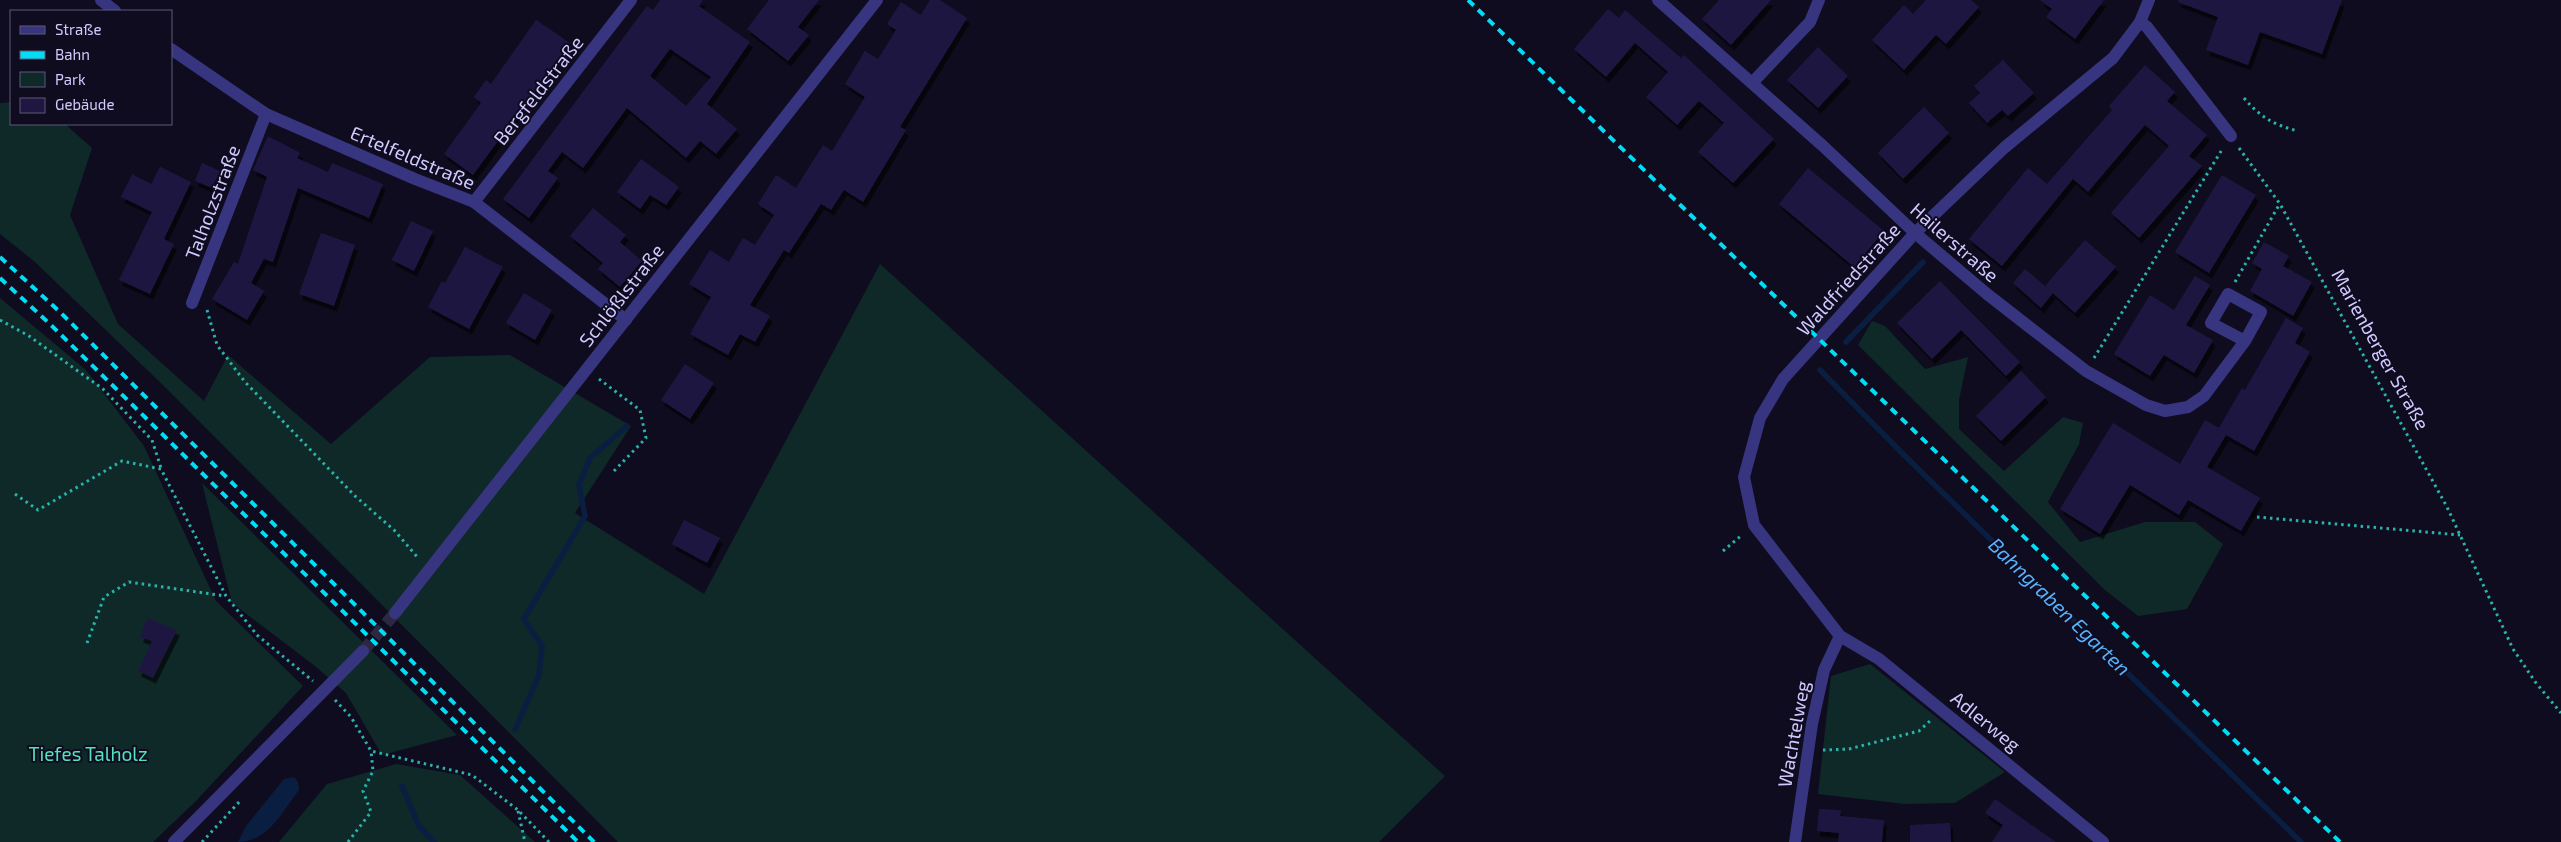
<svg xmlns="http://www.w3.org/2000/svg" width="2561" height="842" font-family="'Exo 2',sans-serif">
  <defs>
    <filter id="shadow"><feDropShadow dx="3" dy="5.5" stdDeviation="0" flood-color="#0009"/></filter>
  </defs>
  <rect width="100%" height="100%" fill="#0f0c1f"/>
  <g fill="#0e2928">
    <path d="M11 102V124H65L92 148 70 215 118 324 204 401 228 355 331 444 430 357 510 355 631 426 575 513 704 594 880 264 1445 776 1379 842H618L166 388 35 262 0 234V103Z"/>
    <path d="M0 298 86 370 144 446 216 601 303 686 196 801 153 842H0Z"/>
    <path d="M1872 321 1885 326 1925 369 1968 357 1959 400V429L2004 471 2063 417 2083 423 2079 444 2048 502 2080 542 2145 522H2195L2223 544 2187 609 2138 616 2105 590 1858 345Z"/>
    <path d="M202 483 457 735 382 755 346 693 315 666 232 603Z"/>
    <path d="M1870 664 2005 772 1955 803 1905 804 1818 794 1831 676Z"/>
    <path d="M396 764 460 775 535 842H279L327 784Z"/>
  </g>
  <path fill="#091e40" d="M294 777 298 782 299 790C283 811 268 842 238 842L246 826 284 779Z"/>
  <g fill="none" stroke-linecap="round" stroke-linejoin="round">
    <g stroke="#091e40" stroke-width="5.5">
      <path d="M1846 342 1923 262"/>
      <path d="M1820 370 1904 455 2301 842"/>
      <path d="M515 730 539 675 542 646 524 619 585 516 579 485 590 458 627 426"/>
      <path d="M402 786 419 826 434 842"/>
    </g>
  </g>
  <g fill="#1f1741" fill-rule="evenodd" filter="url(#shadow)">
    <path d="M660 0H703L699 6 750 42 707 104 737 129 716 154 700 141 686 158 627 108 583 168 562 152 548 171 558 178 529 218 503 199 647 6 653 10ZM670 49 711 77 686 106 650 76Z"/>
    <path d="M769 0H819L798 27 809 35 788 61 747 29Z"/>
    <path d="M930 0H940L967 18 900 127 906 130 863 202 844 190 831 210 821 204 789 253 784 250 750 305 770 316 755 342 740 334 728 355 690 334 711 297 689 284 710 250 729 262 743 238 755 245 774 215 758 204 776 175 796 188 823 145 832 151 865 97 845 84 865 51 878 59 896 30 887 24 901 2 921 15Z"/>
    <path d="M1719 0H1771L1731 45 1702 19Z"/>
    <path d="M1926 0H1971L1979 7 1946 44 1936 35 1904 70 1872 40 1904 5 1913 14Z"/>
    <path d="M2040 0H2104L2075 39 2046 17 2052 9Z"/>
    <path d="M2178 0H2342L2322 54 2260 32 2248 65 2206 50 2218 17 2178 2Z"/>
    <path d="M1608 9 1619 18 1625 10 1681 58 1684 55 1774 139 1733 183 1698 152 1724 123 1699 101 1677 125 1646 97 1668 72 1635 43 1606 77 1574 49Z"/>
    <path d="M536 20 570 43 473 175 444 154 481 103 474 97 486 80 491 84Z"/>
    <path d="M1818 47 1848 76 1818 108 1787 80Z"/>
    <path d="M2003 60 2034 93 2008 116 2002 110 1987 123 1969 103 1980 93 1974 86Z"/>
    <path d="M2145 65 2175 92 2167 101 2207 135 2189 156 2202 166 2139 238 2111 213 2169 146 2145 125 2088 192 2073 179 2002 266 1969 239 2028 168 2047 184 2112 110 2109 106Z"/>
    <path d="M1924 107 1949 133 1903 179 1878 153Z"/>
    <path d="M268 136 300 153 297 158 328 172 332 163 383 184 369 218 298 188 273 262 264 259 251 283 264 291 247 320 212 299 234 262 238 264 267 177 253 170Z"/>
    <path d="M641 159 679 187 666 205 650 195 640 209 617 192Z"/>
    <path d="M202 163 220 171 212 188 195 181Z"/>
    <path d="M160 167 191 182 164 239 174 244 150 294 119 280 152 212 121 197 132 174 151 184Z"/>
    <path d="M1808 168 1884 231 1854 267 1779 204Z"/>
    <path d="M2222 175 2256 195 2209 273 2175 252Z"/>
    <path d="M593 208 626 235 620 242 642 261 620 287 598 269 603 263 570 236Z"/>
    <path d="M411 221 433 231 414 271 392 260Z"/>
    <path d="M321 233 355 245 334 306 299 294Z"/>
    <path d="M2085 240 2116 267 2075 313 2045 286Z"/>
    <path d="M2264 242 2289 256 2283 266 2312 282 2293 316 2250 291 2262 269 2252 263Z"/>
    <path d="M465 247 503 267 469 329 428 307 442 281 445 283Z"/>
    <path d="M2025 269 2053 293 2041 308 2013 283Z"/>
    <path d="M2195 276 2210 285 2186 325 2213 340 2194 373 2164 355 2150 376 2114 354 2150 295 2174 310Z"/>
    <path d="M1940 281 2020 362 2006 376 1961 330 1932 359 1897 323Z"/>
    <path d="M524 293 552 310 535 340 506 323Z"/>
    <path d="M2286 318 2303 328 2295 343 2310 352 2254 451 2226 435 2207 467 2260 498 2241 531 2188 500 2179 515 2130 485 2100 534 2060 509 2113 423 2180 464 2205 420 2219 428 2242 388 2245 390Z"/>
    <path d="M685 364 714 383 690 419 661 400Z"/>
    <path d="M2021 371 2046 397 2001 441 1976 416Z"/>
    <path d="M684 520 720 538 707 563 672 544Z"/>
    <path d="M147 618 177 630 153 678 138 671 152 641 140 637Z"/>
    <path d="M1995 799 2030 824 2056 842H1992L2003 825 1985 813Z"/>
    <path d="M1819 809 1841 810 1840 816 1884 820 1882 842H1838L1839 833 1817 831Z"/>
    <path d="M1950 823 1951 842H1910V825Z"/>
  </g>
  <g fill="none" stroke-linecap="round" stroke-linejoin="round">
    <path stroke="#2c2841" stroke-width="12" stroke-dasharray="12 6" stroke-linecap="butt" d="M363 651 395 613"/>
    <g stroke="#29b4ab" stroke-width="3" stroke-dasharray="2.5 4" stroke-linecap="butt">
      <path d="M2244 98C2260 117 2274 125 2298 131"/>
      <path d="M2239 148 2280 204 2447 507 2513 649 2536 683 2561 713"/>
      <path d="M2235 282 2279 205"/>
      <path d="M207 310 217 345 245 382 355 496 394 530 419 559"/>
      <path d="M0 320 29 336 103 389 152 440 161 468"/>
      <path d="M2094 358 2223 148"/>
      <path d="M599 379 640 410 646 438 612 473"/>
      <path d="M15 494 38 510 122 461 161 469 226 596 257 635 313 681"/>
      <path d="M2257 517 2460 535"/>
      <path d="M1723 551 1742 535"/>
      <path d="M87 643 104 597 129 582 225 596"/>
      <path d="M335 700 351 717 371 751 472 775 518 810 549 842"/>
      <path d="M1823 750 1849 749 1919 731 1931 720"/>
      <path d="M518 811 525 842"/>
      <path d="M202 842 241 800"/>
      <path d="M348 842 371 812 363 791 373 771 371 751"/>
    </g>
    <g stroke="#383580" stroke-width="12">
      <path d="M101 0 115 11"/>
      <path d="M1658 0 1823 146 1915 233 1987 294 2086 371 2146 405 2165 411 2188 407 2204 396 2245 341 2261 312 2228 294 2211 323 2245 341"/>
      <path d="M2140 22 2147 27 2231 136"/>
      <path d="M171 49 266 114 415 179 474 202 626 320"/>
      <path d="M1752 83 1810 22 1819 0"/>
      <path d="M474 202 631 0"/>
      <path d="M192 303 266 114"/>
      <path d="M395 613 877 0"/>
      <path d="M174 842 363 651"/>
      <path d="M1795 842 1812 724 1824 670 1840 636"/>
      <path d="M2103 842 1879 659 1840 636 1754 525 1744 477 1760 418 1783 379 1915 233 2004 148 2113 58 2140 22 2149 0"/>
    </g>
    <g stroke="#00ddf5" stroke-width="4" stroke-dasharray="8 6" stroke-linecap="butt">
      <path d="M1468 0 2340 842"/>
      <path d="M0 257 61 313 594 842"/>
      <path d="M0 278 51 325 578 842"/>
    </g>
  </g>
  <g text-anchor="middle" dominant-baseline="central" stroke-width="4" stroke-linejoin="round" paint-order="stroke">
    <g font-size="19" fill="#d0caff" stroke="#0f0c1f">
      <text transform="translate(538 90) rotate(-52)">Bergfeldstraße</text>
      <text transform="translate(413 157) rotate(23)">Ertelfeldstraße</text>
      <text transform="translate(212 202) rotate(-69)">Talholzstraße</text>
      <text transform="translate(1955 242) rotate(41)">Hailerstraße</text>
      <text transform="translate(1848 279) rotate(-48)">Waldfriedstraße</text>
      <text transform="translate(621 295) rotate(-52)">Schlößlstraße</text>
      <text transform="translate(2381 349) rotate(61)">Marienberger Straße</text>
      <text transform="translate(1986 721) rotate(39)">Adlerweg</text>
      <text transform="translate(1793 734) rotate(-80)">Wachtelweg</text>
    </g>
    <g font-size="19" fill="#52e2be" stroke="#0f0c1f">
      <text x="88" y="753">Tiefes Talholz</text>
    </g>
    <g font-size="20" font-style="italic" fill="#58b2ff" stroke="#0f0c1f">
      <text transform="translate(2060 606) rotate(44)">Bahngraben Egarten</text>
    </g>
  </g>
  <rect x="10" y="10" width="162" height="115" fill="#0f0c1f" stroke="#5c5879"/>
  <rect x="20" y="26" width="25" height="8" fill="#383580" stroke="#5c5879"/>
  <text x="55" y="35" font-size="15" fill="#d0caff">Straße</text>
  <rect x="20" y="51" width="25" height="8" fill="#00ddf5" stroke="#5c5879"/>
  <text x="55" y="60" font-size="15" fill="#d0caff">Bahn</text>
  <rect x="20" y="72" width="25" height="15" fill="#0e2928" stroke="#5c5879"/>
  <text x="55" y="85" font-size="15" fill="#d0caff">Park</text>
  <rect x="20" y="98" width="25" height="15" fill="#1f1741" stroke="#5c5879"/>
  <text x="55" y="110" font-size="15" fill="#d0caff">Gebäude</text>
</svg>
